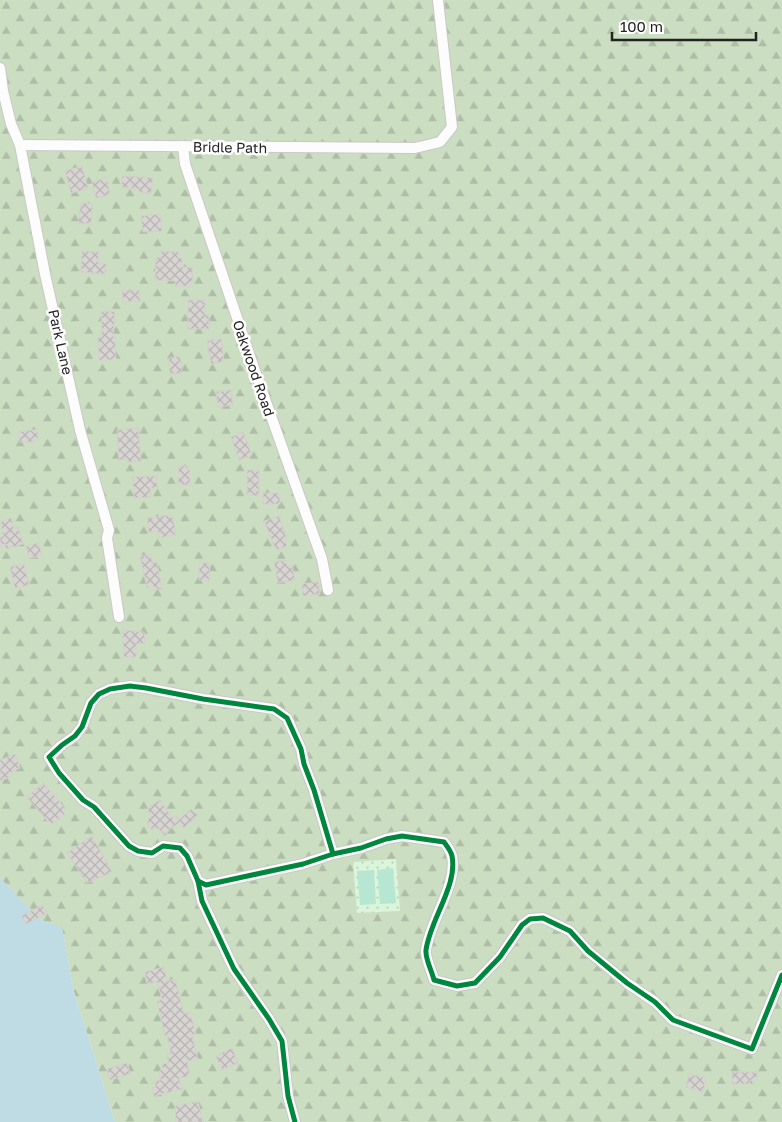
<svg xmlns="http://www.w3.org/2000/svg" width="782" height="1122" font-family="'Golos Text',sans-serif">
  <defs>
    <pattern id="forest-firs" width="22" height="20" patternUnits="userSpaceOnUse" patternTransform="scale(1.25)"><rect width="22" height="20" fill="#cbdec1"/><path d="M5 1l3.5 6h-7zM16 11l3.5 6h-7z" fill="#aebea6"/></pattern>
    <pattern id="park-dots" width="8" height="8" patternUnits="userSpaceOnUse" patternTransform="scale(1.25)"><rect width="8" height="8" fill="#daf5da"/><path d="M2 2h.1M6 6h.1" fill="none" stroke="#bbd2bb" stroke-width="1.8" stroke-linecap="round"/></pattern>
    <pattern id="building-cross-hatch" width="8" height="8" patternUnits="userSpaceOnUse" patternTransform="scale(1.25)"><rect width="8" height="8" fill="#d7d4d2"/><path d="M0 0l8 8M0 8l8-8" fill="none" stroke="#b8b6b4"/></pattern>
  </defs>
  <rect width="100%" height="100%" fill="#f0eeeb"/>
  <path fill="url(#forest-firs)" d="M0 0H782V1122H115L74 992 62 928 41 920 0 878Z"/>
  <path fill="url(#park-dots)" d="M396 859 400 911 357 913 353 862Z"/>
  <g fill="#b7e6d2">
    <path d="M393 868 396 903 380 904 377 870Z"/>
    <path d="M374 870 376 904 360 905 357 871Z"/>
  </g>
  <path fill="#bfdbe3" d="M0 878 41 920 62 927 74 992 115 1122H0Z"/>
  <g fill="url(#building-cross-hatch)" stroke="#d3d0cc">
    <path d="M82 166 88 189 71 193 65 171Z"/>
    <path d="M122 176 153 178 151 193 139 192V189L122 187Z"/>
    <path d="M106 178 110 194 96 198 92 182Z"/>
    <path d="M81 203 92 204 91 224 78 223Z"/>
    <path d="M160 214 162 231 143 232 141 216Z"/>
    <path d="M82 251 99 252 98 263 106 264 105 274 81 272Z"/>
    <path d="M161 251 179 252 178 258H182V267H192L193 281H191V286H175L176 281 155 280 156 257 161 258Z"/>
    <path d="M122 290H139L140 301 123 302Z"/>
    <path d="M188 300H205V315H209V329H188Z"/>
    <path d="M115 311 113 337H115L116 360H99L98 337H102L101 312Z"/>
    <path d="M221 339 224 361 211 364 207 341Z"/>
    <path d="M180 356 182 373 170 374 169 358Z"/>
    <path d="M231 390 233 405 218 407 216 392Z"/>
    <path d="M138 428 141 461 128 462V459L119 460 117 430Z"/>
    <path d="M32 430H37L38 440H34V442H20L18 432Z"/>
    <path d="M243 432 252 455 239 460 231 437Z"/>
    <path d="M179 466H188V470H190V485H178Z"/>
    <path d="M247 470H259V496L247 495Z"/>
    <path d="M157 476V488H150L151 497 134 498 133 477Z"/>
    <rect x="263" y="493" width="17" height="11"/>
    <path d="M172 515 176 532 174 533 175 535 159 538 158 531 149 532 147 518Z"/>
    <path d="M279 516 287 540 285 541 287 546 276 550 264 521Z"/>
    <path d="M11 518 14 528 18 527 23 544 6 549 5 544 0 546V537L4 536 0 522Z"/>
    <path d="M39 543 42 556 29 558 26 546Z"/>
    <path d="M151 554 152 563 157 562 162 589 154 590V586L147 588 140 556Z"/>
    <path d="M286 560 287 566 292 565 295 580 278 583 274 562Z"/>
    <path d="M199 563H210L209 581 199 580Z"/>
    <path d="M24 564 29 585 15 588 10 567Z"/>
    <path d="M318 582 320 594 303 596 302 584Z"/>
    <path d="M123 630 144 632 145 643 136 644V657H124Z"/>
    <path d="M15 754 20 768 11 772 12 776 0 781V760Z"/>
    <path d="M43 783 65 808 62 811 65 814 52 824 49 821 48 822 27 797Z"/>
    <path d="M160 800 172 818 176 816 179 820 191 809 198 815 184 828 179 823 170 829 165 836 159 829H151L147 824 150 815 148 812 149 807Z"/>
    <path d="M92 836 112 872 87 883 67 853Z"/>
    <path d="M42 905 47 913 26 924 22 916Z"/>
    <path d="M164 967 167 981 175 979 184 1014 190 1012 196 1034 192 1035 198 1059 187 1061 190 1076 179 1078 182 1089 154 1096 152 1088 156 1087 154 1081 161 1080 159 1071 163 1070 162 1064 169 1063 167 1054H171L167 1035 165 1036 157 1002 162 999 157 982 147 984 145 972Z"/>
    <path d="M232 1048 238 1063 222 1070 216 1057 220 1055 219 1054Z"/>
    <path d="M127 1063 130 1074 110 1080 107 1069Z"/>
    <path d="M732 1072H757V1080H750V1084H732Z"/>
    <path d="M689 1074 706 1078 703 1092 686 1087Z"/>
    <path d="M194 1102H198L203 1122H176L175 1106Z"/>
  </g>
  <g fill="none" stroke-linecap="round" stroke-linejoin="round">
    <g stroke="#c9c8c7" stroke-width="12">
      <g id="minor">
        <path d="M0 68 3 91 11 124 20 145 45 274 80 430 109 530 107 538 119 617"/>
        <path d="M20 145 415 148 440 142 452 127 438 0"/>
        <path d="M183 146 185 164 254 368 322 559 328 590"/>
        <path d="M198 881 206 885 303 864 333 854 361 848 386 839 402 836 444 842C447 846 451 851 452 856 458 885 430 920 426 950 425 959 432 971 434 980L457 986 475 983 500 957 522 925 530 919 543 918 570 931 588 951 627 983 655 1002 673 1020 752 1049 782 975"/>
        <path d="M295 1122 288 1096 282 1041 269 1019 234 969 202 901 198 881 187 856 180 848 163 846 152 853 138 851 129 846 94 807 83 800 59 773 49 757 62 745 75 736 82 727 91 703 99 694 110 689 130 686 146 688 203 699 274 709 287 718 301 749 304 764 314 790 333 854"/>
      </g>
    </g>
    <use href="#minor" stroke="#fdfcfc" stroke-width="10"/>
    <g stroke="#fff" stroke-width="8">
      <g id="cycleway">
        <path d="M198 881 206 885 303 864 333 854 361 848 386 839 402 836 444 842C447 846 451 851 452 856 458 885 430 920 426 950 425 959 432 971 434 980L457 986 475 983 500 957 522 925 530 919 543 918 570 931 588 951 627 983 655 1002 673 1020 752 1049 782 975"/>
        <path d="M295 1122 288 1096 282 1041 269 1019 234 969 202 901 198 881 187 856 180 848 163 846 152 853 138 851 129 846 94 807 83 800 59 773 49 757 62 745 75 736 82 727 91 703 99 694 110 689 130 686 146 688 203 699 274 709 287 718 301 749 304 764 314 790 333 854"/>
      </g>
    </g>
    <use href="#cycleway" stroke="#00873e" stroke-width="5"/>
  </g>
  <g text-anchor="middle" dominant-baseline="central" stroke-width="5" stroke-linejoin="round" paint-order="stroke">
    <g font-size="14" fill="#222" stroke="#fff">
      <text transform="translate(230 147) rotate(1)">Bridle Path</text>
      <text transform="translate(61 342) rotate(77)">Park Lane</text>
      <text transform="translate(254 368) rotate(71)">Oakwood Road</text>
    </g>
  </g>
  <path d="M612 32v8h144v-8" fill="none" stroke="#222222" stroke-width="2.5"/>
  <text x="620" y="32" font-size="15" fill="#222222" stroke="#ffffff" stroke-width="4" paint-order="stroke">100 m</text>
</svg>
